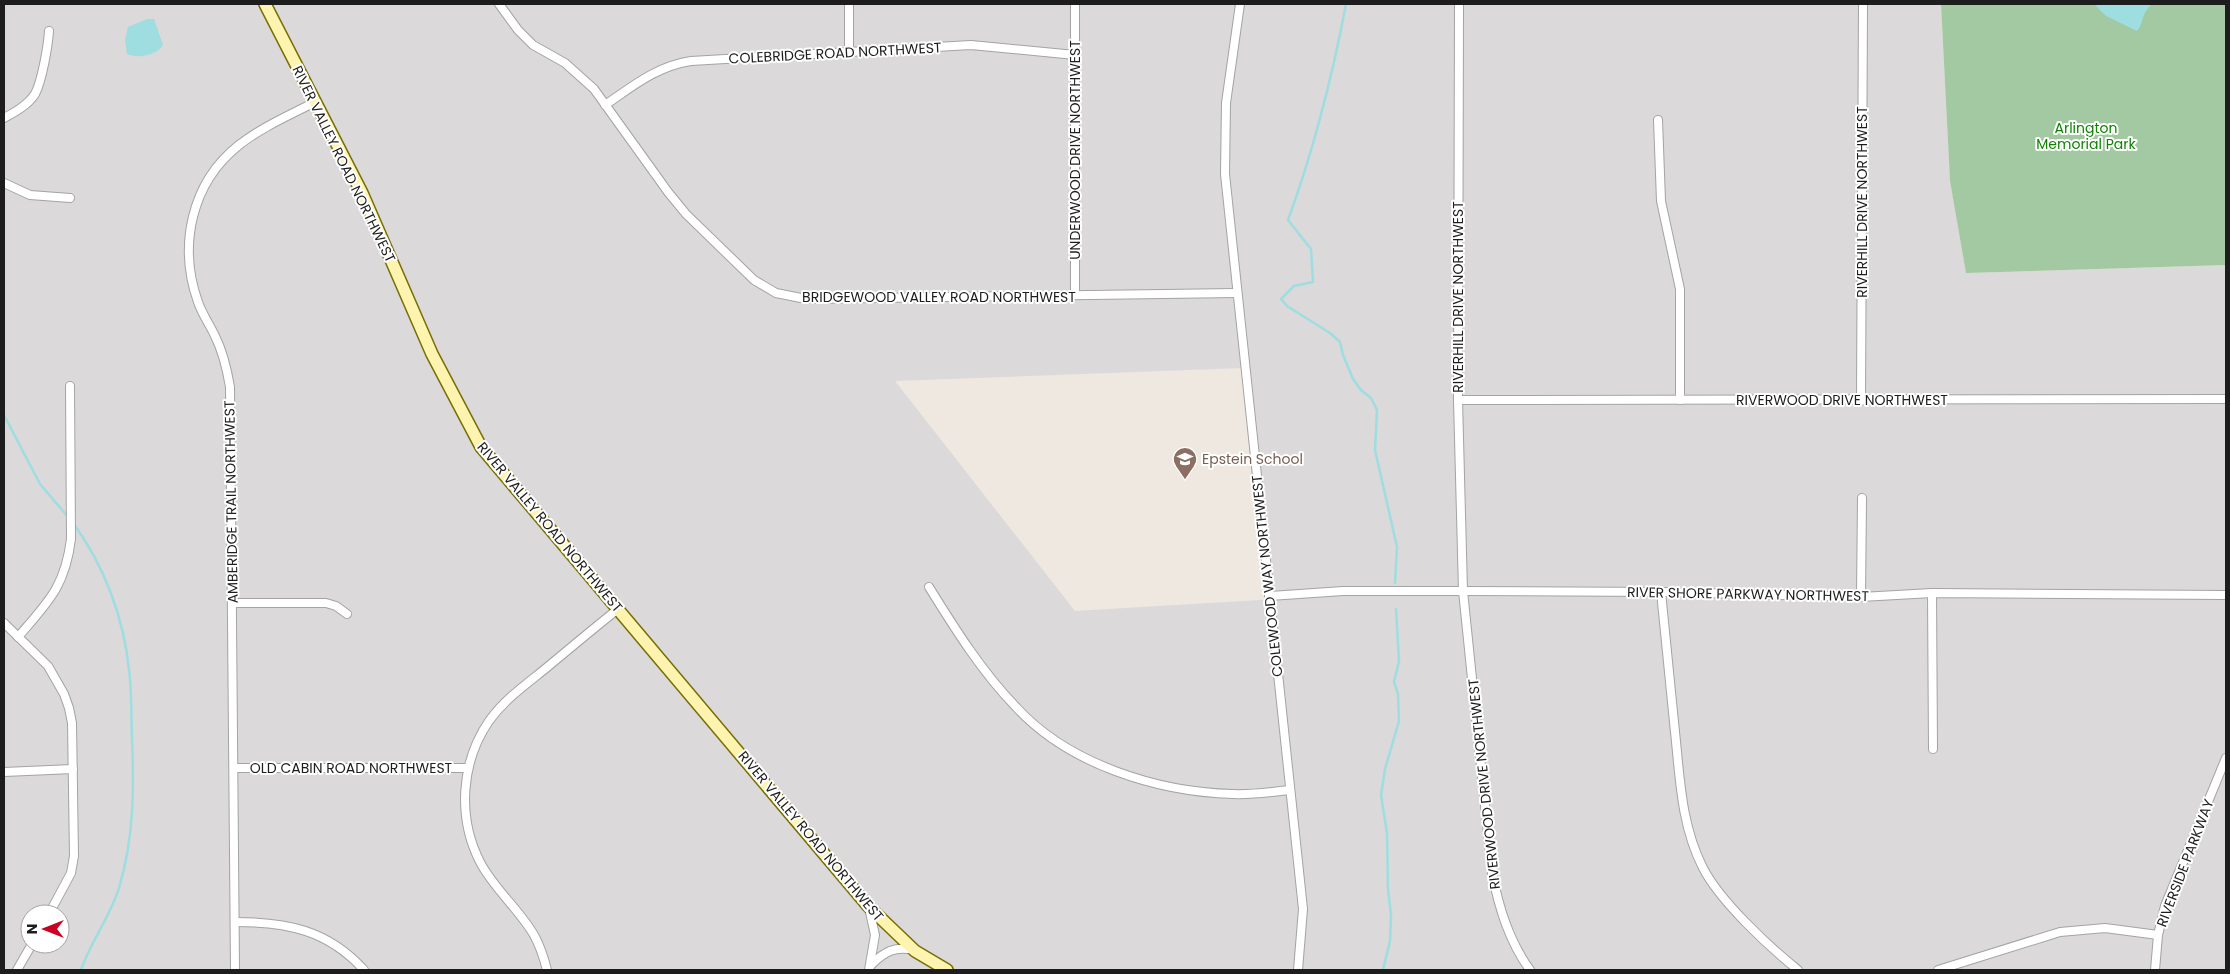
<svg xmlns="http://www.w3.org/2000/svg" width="2230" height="974" font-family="Poppins,sans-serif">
  <rect width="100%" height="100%" fill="#efe8e1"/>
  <path fill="#dbd9da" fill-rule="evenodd" d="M4 4H1941L1950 181 1966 273 2226 265V970H4ZM1242 368 1254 501 1277 599 1075 611 895 381ZM30 914H60V944H30Z"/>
  <path fill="#a2c9a1" d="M1941 4H2226V265L1966 273 1950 181Z"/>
  <g fill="#9edde0">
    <path d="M2094 4H2152C2140 15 2145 21 2137 31L2106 16Z"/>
    <path d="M147 19H154L163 45C157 55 138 59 127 54L125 40 128 27Z"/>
  </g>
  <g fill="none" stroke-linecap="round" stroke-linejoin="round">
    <g stroke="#9edde0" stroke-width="2.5">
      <path d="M1346 4C1332 78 1314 149 1288 220L1311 249 1313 282 1294 286 1281 299 1287 306 1330 333 1340 342 1343 355 1353 379 1361 390 1371 398 1377 410 1375 450 1397 547 1395 583"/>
      <path d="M4 415 40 484 68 517"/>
      <path d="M73 523C104 565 124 618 129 670 132 692 131 715 132 738 134 789 134 838 119 888 110 917 91 941 81 970"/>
      <path d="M1383 970 1390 941 1391 915 1388 889 1387 833 1381 795 1385 769 1399 721 1398 694 1394 682 1399 661 1396 609"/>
    </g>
    <g stroke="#a4a4a4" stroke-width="10">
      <g id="street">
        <path d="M499 4 518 30 533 45 565 63 594 89 668 192 686 214 754 280 776 293 806 299 1237 293"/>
        <path d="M849 4V53"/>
        <path d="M1240 4 1226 103 1225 174 1303 909 1298 970"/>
        <path d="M1459 4 1458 400 1463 591 1492 873C1499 908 1509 941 1530 970"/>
        <path d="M605 105C633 86 657 66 691 61L971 45 1075 55"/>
        <path d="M4 118C15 112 28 105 35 94 42 81 48 46 49 31"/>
        <path d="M1658 120 1661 201 1680 289V400"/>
        <path d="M4 183 30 195 70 198"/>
        <path d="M1075 295V4"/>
        <path d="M1458 400 2226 399"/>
        <path d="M1861 401 1863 4"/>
        <path d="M929 587C955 629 982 672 1016 707 1068 764 1157 792 1233 794 1252 795 1271 792 1290 790"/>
        <path d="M1661 592C1666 639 1670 685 1675 732 1680 778 1681 825 1703 868 1720 901 1768 946 1798 970"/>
        <path d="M1932 593 1933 749"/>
        <path d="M1269 596 1343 591H1463L1661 592 1861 597 1932 593 2226 595"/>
        <path d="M1861 597 1862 498"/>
        <path d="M233 603H326L336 606 347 614"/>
        <path d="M4 623 48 666 64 694 69 708 72 723 74 856 71 873 49 914"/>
        <path d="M18 637C48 602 65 587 71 539L70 386"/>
        <path d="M234 768H468"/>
        <path d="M4 772 73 769"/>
        <path d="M869 908 875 935 869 970"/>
        <path d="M235 922C287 922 328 930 364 970"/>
        <path d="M871 965C885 951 895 946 914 950"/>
        <path d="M17 970 32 944"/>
        <path d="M235 970 230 387C227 369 223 352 215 336 210 325 202 314 198 302 178 246 191 183 239 145 262 127 290 115 315 102"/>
        <path d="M547 970C544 958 540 946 534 935 519 909 494 889 480 862 457 817 461 762 489 721 504 700 525 685 545 669 569 649 593 629 618 609"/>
        <path d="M1938 970 2060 932 2105 928 2158 935"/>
        <path d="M2155 970 2158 935 2165 906 2226 758"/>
      </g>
    </g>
    <g stroke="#776e00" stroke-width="14">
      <path id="secondary" d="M265 4 362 193 432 354 481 447 868 906 915 951 947 970"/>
    </g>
    <use href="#street" stroke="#fff" stroke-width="8"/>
    <use href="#secondary" stroke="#fef4b0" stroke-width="11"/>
  </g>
  <defs>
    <g id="school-pin" transform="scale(1.25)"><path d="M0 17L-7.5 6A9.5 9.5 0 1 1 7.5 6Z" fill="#8d6e63" stroke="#fff"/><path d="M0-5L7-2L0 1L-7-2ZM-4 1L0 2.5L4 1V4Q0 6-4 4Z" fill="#fff"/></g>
  </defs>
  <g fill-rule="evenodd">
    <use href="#school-pin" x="1185" y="459"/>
  </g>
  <g text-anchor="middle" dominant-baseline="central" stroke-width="4" stroke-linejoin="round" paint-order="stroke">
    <g font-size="14" fill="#1d1d1d" stroke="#fff">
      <text transform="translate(835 53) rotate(-3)">COLEBRIDGE ROAD NORTHWEST</text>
      <text transform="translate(1075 150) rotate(-90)">UNDERWOOD DRIVE NORTHWEST</text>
      <text transform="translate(344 164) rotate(64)">RIVER VALLEY ROAD NORTHWEST</text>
      <text transform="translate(1862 202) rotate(-90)">RIVERHILL DRIVE NORTHWEST</text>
      <text x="939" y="297">BRIDGEWOOD VALLEY ROAD NORTHWEST</text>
      <text transform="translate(1458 297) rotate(-90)">RIVERHILL DRIVE NORTHWEST</text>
      <text x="1842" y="400">RIVERWOOD DRIVE NORTHWEST</text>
      <text transform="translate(231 502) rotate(-91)">AMBERIDGE TRAIL NORTHWEST</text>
      <text transform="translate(550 527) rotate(50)">RIVER VALLEY ROAD NORTHWEST</text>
      <text transform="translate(1267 576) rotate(-96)">COLEWOOD WAY NORTHWEST</text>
      <text transform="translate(1748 594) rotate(1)">RIVER SHORE PARKWAY NORTHWEST</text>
      <text x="351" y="768">OLD CABIN ROAD NORTHWEST</text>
      <text transform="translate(1484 784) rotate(-96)">RIVERWOOD DRIVE NORTHWEST</text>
      <text transform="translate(811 836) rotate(50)">RIVER VALLEY ROAD NORTHWEST</text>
      <text transform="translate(2185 863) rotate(-69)">RIVERSIDE PARKWAY</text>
    </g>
    <g font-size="14" fill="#108204" stroke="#fff">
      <text x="2086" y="128">Arlington<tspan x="2086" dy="16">Memorial Park</tspan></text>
    </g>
    <g font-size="14" fill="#785e54" stroke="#fff" text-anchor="start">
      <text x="1202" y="459">Epstein School</text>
    </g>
  </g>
  <rect width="2230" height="974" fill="none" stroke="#1d1d1d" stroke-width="10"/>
  <g transform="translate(45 929) rotate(270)"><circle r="24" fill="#ffffff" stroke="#a5a5a5"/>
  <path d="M0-4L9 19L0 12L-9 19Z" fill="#c90024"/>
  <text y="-8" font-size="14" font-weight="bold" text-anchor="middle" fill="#1d1d1d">N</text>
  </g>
</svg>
